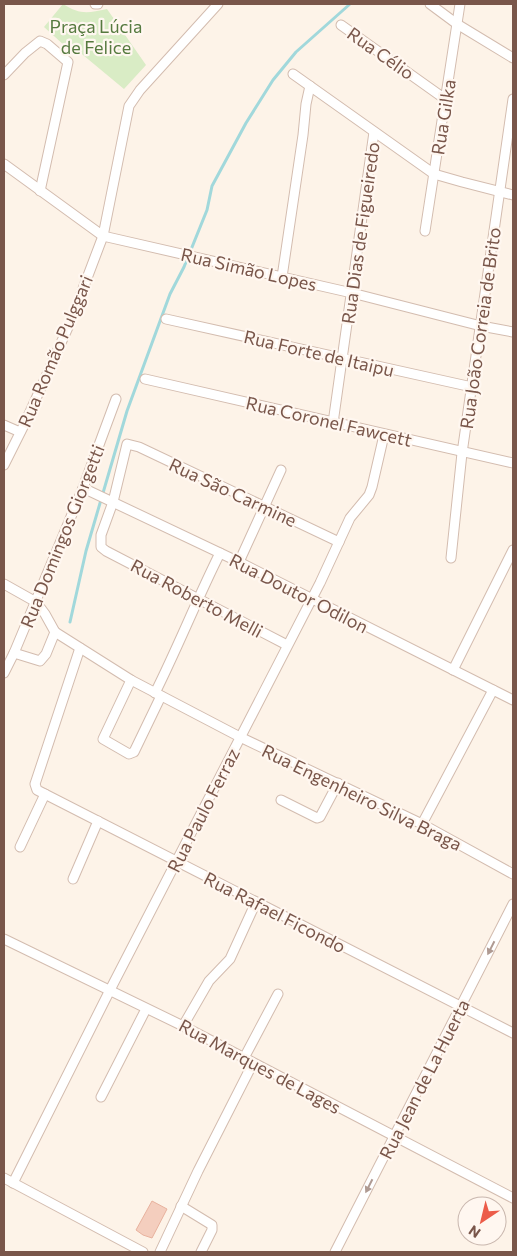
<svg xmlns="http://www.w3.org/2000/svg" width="517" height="1256" font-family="Commissioner,sans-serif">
  <rect width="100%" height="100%" fill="#fdf3e8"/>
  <path fill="#d9ecc5" d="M63 4C80 15 88 13 107 9L146 65 124 89 77 50 65 46 44 27Z"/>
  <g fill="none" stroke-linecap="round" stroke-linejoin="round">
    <path stroke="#a1d8db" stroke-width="3" d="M70 622 86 551 127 411 170 294 184 267 207 210 212 186 246 123 273 80 296 52 350 4"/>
  </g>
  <path fill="#f4cebe" stroke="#e8b29e" d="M152 1201 167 1209 152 1238 143 1235 136 1230Z"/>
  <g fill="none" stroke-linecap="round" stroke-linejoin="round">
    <g stroke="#d3bcaf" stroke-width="11">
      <g id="minor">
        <path d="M95 4H98"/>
        <path d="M430 4 457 24 513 58"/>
        <path d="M341 25 445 99"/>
        <path d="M293 74 434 174 462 182 513 195"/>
        <path d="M4 75 25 53 40 41 47 44 68 62 40 191"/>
        <path d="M4 164 103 236 352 293 481 326 513 332"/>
        <path d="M425 231 460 4"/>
        <path d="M282 277 303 135 306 104 310 86"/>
        <path d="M166 319 472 387"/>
        <path d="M145 379 513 463"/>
        <path d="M333 423 374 132"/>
        <path d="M4 425 20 432"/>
        <path d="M4 465 25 423 70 323 103 236 129 106 140 90 218 4"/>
        <path d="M83 488 239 562 513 700"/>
        <path d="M451 558 462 453 513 99"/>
        <path d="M239 562 281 470"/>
        <path d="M4 584 36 602 45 614 55 632"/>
        <path d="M55 632 131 680 240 737 422 824 513 874"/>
        <path d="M287 645 106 551 101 547V535L113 502 127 444 139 447 339 542"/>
        <path d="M80 648 35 784 37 790 513 1033"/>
        <path d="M14 653 40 661 46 654 55 632"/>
        <path d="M453 670 513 550"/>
        <path d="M4 673 14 653 83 488 116 399"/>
        <path d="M131 680 103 739 129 754 134 752 161 696"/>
        <path d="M155 693C178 647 197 599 220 553"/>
        <path d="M281 800 317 818 320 817 338 783"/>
        <path d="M422 824 493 690"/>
        <path d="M20 847 45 794"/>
        <path d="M73 879 98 821"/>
        <path d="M4 939 183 1026 513 1198"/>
        <path d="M183 1026 209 981 230 959 256 902"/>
        <path d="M244 1058 278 994"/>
        <path d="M101 1097 146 1009"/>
        <path d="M4 1178 143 1252"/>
        <path d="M13 1183 110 990 320 583 350 518 369 495 372 487 384 435"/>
        <path d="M181 1206 212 1225V1230L201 1252"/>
        <path d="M160 1252 198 1171 253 1063"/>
        <path d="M335 1252 513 904"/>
      </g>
    </g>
    <use href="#minor" stroke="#fff" stroke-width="9"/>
  </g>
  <defs><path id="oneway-solid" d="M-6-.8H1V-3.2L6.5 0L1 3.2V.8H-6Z" transform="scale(1.25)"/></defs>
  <g fill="#af9a92">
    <use href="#oneway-solid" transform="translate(491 948) rotate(117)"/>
    <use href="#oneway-solid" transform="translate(369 1186) rotate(117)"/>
  </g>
  <g text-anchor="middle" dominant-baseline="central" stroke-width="4.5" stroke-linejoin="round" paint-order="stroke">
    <g font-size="18" fill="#567a3f" stroke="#fff7f0">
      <text x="96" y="26">Praça Lúcia<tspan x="96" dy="21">de Felice</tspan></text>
    </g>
    <g font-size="18" fill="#79564a" stroke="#fff7f0">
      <text transform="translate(381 53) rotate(35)">Rua Célio</text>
      <text transform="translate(443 117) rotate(-81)">Rua Gilka</text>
      <text transform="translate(360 233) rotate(-82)">Rua Dias de Figueiredo</text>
      <text transform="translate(249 269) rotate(13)">Rua Simão Lopes</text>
      <text transform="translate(480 328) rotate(-82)">Rua João Correia de Brito</text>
      <text transform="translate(55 351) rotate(-67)">Rua Romão Pulggari</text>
      <text transform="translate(319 353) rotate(13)">Rua Forte de Itaipu</text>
      <text transform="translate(329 421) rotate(13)">Rua Coronel Fawcett</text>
      <text transform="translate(233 492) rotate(25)">Rua São Carmine</text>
      <text transform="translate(62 536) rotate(-68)">Rua Domingos Giorgetti</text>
      <text transform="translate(299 593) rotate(27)">Rua Doutor Odilon</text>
      <text transform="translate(197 598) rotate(28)">Rua Roberto Melli</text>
      <text transform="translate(362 797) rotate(26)">Rua Engenheiro Silva Braga</text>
      <text transform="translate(203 810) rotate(-63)">Rua Paulo Ferraz</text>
      <text transform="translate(275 912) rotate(27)">Rua Rafael Ficondo</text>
      <text transform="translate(260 1066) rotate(28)">Rua Marques de Lages</text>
      <text transform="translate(424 1079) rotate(-63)">Rua Jean de La Huerta</text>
    </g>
  </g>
  <rect width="517" height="1256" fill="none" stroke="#79564a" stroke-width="10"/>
  <g transform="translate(482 1221) rotate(215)"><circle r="24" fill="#fff7f0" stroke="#c9b7ae"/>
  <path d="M0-4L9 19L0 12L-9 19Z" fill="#ec5c49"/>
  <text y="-8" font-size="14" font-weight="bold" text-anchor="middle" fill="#79564a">N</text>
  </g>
</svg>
